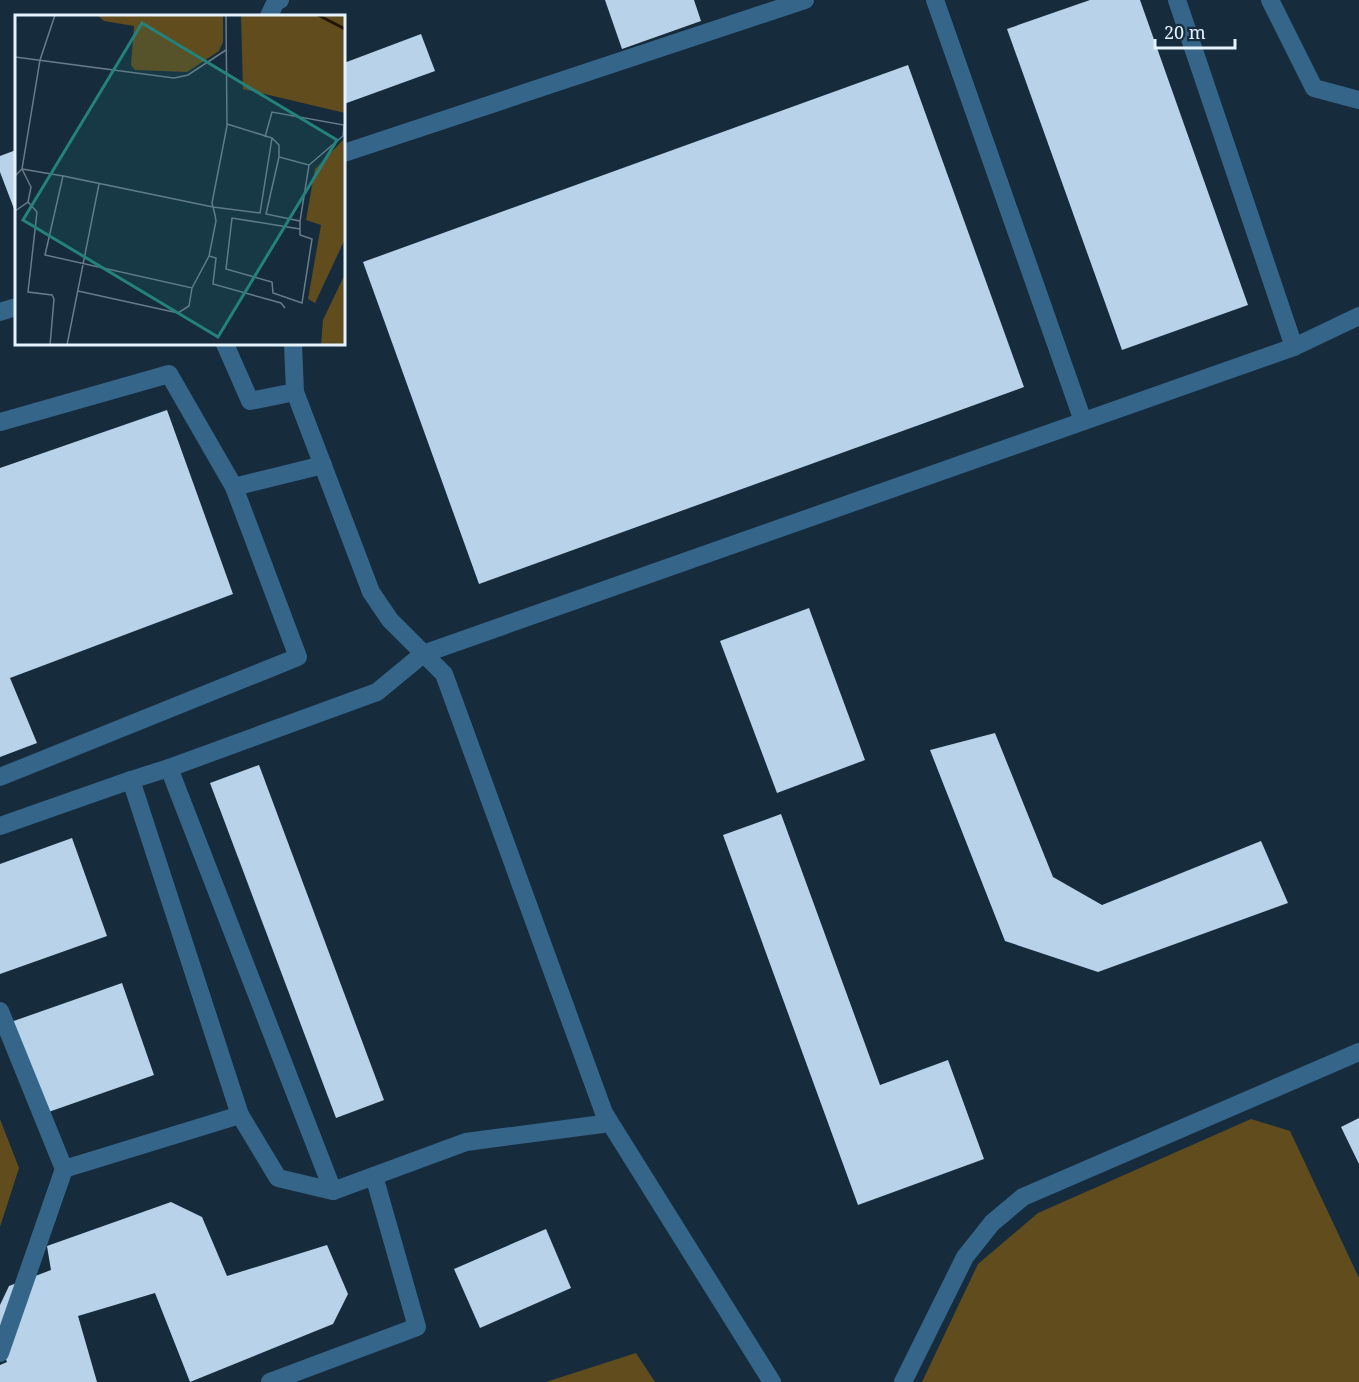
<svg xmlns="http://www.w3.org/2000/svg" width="1359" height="1382" font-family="'Noto Serif',serif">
  <rect width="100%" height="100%" fill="#162c3d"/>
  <g fill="#604c1d">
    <path d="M0 1119 19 1168 0 1227Z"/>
    <path d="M1251 1119 1290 1131 1359 1278V1382H922L978 1264 1038 1213Z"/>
    <path d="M636 1353 655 1382H546Z"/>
  </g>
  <g fill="#b8d2e9">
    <path d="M605 0H694L701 21 622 49Z"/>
    <path d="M1090 0H1140L1248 305 1122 350 1007 29Z"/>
    <path d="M421 34 435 71 344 104V63Z"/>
    <path d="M908 65 1024 387 479 584 363 262Z"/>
    <path d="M16 150V214L0 172V156Z"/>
    <path d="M167 410 233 594 10 678 37 743 0 757V468Z"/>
    <path d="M809 608 865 760 777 793 720 641Z"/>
    <path d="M995 733 1053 877 1102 905 1261 841 1288 903 1098 972 1005 941 930 750Z"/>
    <path d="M259 765 384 1100 336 1118 210 783Z"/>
    <path d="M781 814 880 1085 948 1060 984 1159 858 1205 723 835Z"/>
    <path d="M72 838 107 936 0 974V864Z"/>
    <path d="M122 983 154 1075 40 1115 8 1023Z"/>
    <path d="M1359 1118V1164L1341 1127Z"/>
    <path d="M171 1202 202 1217 227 1276 327 1245 348 1294 333 1324 190 1382 155 1293 78 1316 97 1382H0V1365L7 1362 0 1346V1305L9 1286 51 1270 47 1246Z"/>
    <path d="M546 1229 571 1288 480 1328 454 1269Z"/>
  </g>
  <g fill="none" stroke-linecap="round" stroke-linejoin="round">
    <g stroke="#356589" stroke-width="18">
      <path d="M935 0 1083 421"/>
      <path d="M1270 0 1314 88 1359 100"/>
      <path d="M269 16 276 1 280 0"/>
      <path d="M344 153 805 0"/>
      <path d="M0 312 16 307"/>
      <path d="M225 344 250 401 295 392"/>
      <path d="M293 344 295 392 371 592 390 620 444 674 604 1113 772 1382"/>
      <path d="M1294 347 1359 316"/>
      <path d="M0 422 169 374 234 487 298 657 0 777"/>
      <path d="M234 487 323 465"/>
      <path d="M131 780 169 768"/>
      <path d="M0 826 131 780 240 1115"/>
      <path d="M0 1011 64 1169 240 1115 278 1178 333 1191"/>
      <path d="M610 1123 466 1142 333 1191 169 768 377 692 423 654 1294 347 1177 0"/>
      <path d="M0 1353 64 1169"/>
      <path d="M270 1382 417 1327 374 1176"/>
      <path d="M903 1382 965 1257 992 1223 1023 1197 1359 1052"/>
    </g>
  </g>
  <g transform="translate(15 15)">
    <rect width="330" height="330" fill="#162c3d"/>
    <path d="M82 0H208V27L204 36 172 57 120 55 116 50 119 11 89 6ZM226 0H330V98L228 74ZM330 123V224L300 288 293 284 306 210 291 205 300 154ZM330 259V330H306L308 305Z" fill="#604c1d"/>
    <path fill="none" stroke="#211500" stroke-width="3" d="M303 0 330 14"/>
    <path fill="none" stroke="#697c8b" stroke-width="1.5" d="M211 0 212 111 197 188 200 200 201 206 194 241 177 273 30 240 48 161 198 192 245 198 257 123 212 109M0 42 159 63 173 60 211 35M250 122 257 97 329 110 328 121 294 150M257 123 264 130V142L294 150 285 206 251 199 264 142M7 154 48 161M0 161 7 154 25 45 40 0M13 187 22 197 13 277 37 280 39 284 35 330M0 196 13 187 16 172 7 154M285 214 217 203 211 254 257 267 258 278 287 288 297 224 285 220V206M194 241 201 243 198 269 266 288 270 293M63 276 163 298 174 291 177 273M52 330 84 169"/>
    <path fill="#24827c" fill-opacity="0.15" stroke="#24827c" stroke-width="3" d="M127 8 322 125 203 322 8 205Z"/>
    <rect width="330" height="330" fill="none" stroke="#e5f3ff" stroke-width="3"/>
  </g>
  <path d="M1155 39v9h80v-9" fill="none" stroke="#e5f3ff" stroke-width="3"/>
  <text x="1164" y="39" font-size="18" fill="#e5f3ff" stroke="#162c3d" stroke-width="4.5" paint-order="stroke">20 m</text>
</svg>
